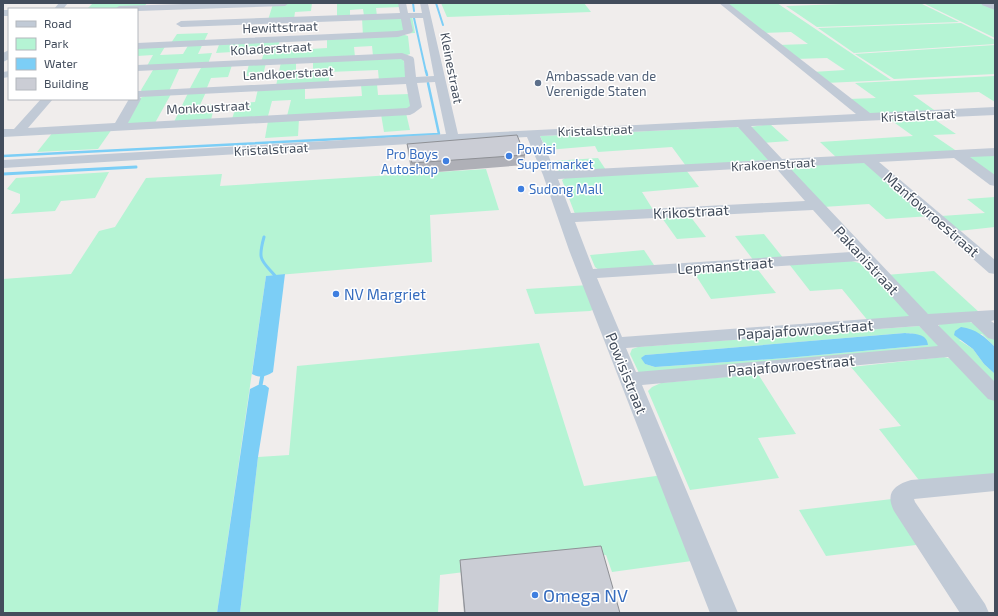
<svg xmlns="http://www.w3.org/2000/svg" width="998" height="616" font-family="'Exo 2',sans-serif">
  <rect width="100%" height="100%" fill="#f0edec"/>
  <g fill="#b5f4d4" fill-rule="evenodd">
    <path d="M93 3H147L144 7 87 9Z"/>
    <path d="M312 3 311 11 295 12 294 19 268 20 273 4Z"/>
    <path d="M337 3H401V7L376 8 377 16H364L363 9 350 10V17H337Z"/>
    <path d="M441 3H584L591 12 447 17Z"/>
    <path d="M725 3H777L891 80 825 83 812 72 845 70 827 58 795 59 778 45 808 44 791 32 762 33Z"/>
    <path d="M872 3H920L959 22 817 27 786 6Z"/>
    <path d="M923 3H984L995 8V38Z"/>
    <path d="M412 16 415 33 363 36 362 18Z"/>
    <path d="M961 23 995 40V44L854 53 818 28Z"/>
    <path d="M208 33 198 54 212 53 208 64 147 66 153 55 137 56V46L166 45 160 55 183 54 189 44 171 43 177 34Z"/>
    <path d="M405 35 408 36 410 54 407 55 373 56 372 46 354 47 355 57 261 62 265 50 216 53 220 42 280 40 277 51 327 48V38Z"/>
    <path d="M995 45V74L894 79 855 54Z"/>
    <path d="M403 58 408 78 379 81 378 70 329 72V83L276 86 281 62H296V74L313 73V61Z"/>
    <path d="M266 63 263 75 246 76 249 64Z"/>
    <path d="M232 65 228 77 211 78 206 90H189L202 66Z"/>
    <path d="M180 67 169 91 142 92 141 90 153 70Z"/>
    <path d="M995 76V102L979 92 913 95 937 112 870 115 848 99 876 98 855 83Z"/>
    <path d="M377 84 378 95 410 94 412 106 406 109 287 116 291 100 272 101 268 116 232 119 237 103 255 102 258 89 305 87V99L362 96 361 85Z"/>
    <path d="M206 92 200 105 215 104 211 120 174 122 188 93Z"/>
    <path d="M171 94 155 123 127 124 140 98 145 96Z"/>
    <path d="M406 113 410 130 384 132 381 114Z"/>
    <path d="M928 115 956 134 933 135 958 152 838 159 820 142 913 136 888 118Z"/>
    <path d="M299 119 298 136 265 138 268 121Z"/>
    <path d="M770 124 789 141 762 143 750 127Z"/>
    <path d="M736 127 740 128 769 160 686 166 672 147 598 152 595 146 547 150 540 136Z"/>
    <path d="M112 129 98 149 37 152 53 132Z"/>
    <path d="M995 154V179L965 156Z"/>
    <path d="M598 158 606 170 562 172 557 170 553 161Z"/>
    <path d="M862 161 931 216 886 219 869 204 823 207 787 166Z"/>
    <path d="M486 169 499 210 430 215 432 262 266 276 217 613H3V279L71 274 99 231 115 227 146 178 222 174 220 186Z"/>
    <path d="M686 170 699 187 642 192 655 213 575 214 562 180 565 178Z"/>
    <path d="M109 172 95 198 61 201 55 211 11 214 20 202V194L7 189 16 178Z"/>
    <path d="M995 197V227L958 231 941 216 985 213 967 199Z"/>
    <path d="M690 216 706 237 677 239 662 218Z"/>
    <path d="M764 234 784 259 754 261 735 236Z"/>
    <path d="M644 250 656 268 599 270 595 267 590 255Z"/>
    <path d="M848 260 866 265 910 316 908 318 869 322 842 289 810 291 789 264Z"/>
    <path d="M755 266 776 293 711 299 693 271Z"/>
    <path d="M934 271 980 313 933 316 925 313 886 275Z"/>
    <path d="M589 285 595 309 590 311 535 314 526 289Z"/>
    <path d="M970 322 977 325 995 339V347L982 334 959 340 973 349 984 364 995 374V389L939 328V325L943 323Z"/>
    <path d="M919 326 940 347 639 373 630 354 632 349 638 347ZM905 333 916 334 928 345 786 358 655 367 645 364 642 358 645 355Z"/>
    <path d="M539 343 584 486 663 475 699 560 612 572 606 555 440 575 438 613H240L258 457 289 455 297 366Z"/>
    <path d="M944 357 952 359 995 400V478L922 484 879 429 901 426 851 367Z"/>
    <path d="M758 374 796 434 758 438 779 478 690 490 648 391 652 387 661 383Z"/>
    <path d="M892 499 924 544 826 556 799 510Z"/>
  </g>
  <g fill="#7ccef6">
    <path d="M285 274 273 372C265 377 260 378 252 374L266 276Z"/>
    <path d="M961 327C976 329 984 336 995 347V374L984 364 973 349 954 335 955 331Z"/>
    <path d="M905 333C914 334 927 333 928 345L786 358 655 367 645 364 641 358 645 355Z"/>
    <path d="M258 385H265L269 388 258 457 240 613H217L250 389Z"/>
  </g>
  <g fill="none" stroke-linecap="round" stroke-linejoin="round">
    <g stroke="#7ccef6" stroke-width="2">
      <path d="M413 3 414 11"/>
      <path d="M436 3 443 25"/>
      <path d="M414 18 426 72"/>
    </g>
    <g stroke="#7ccef6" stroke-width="2.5">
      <path d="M426 71 427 75"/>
      <path d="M3 156 439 134 428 83"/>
    </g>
    <g stroke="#7ccef6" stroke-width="3">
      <path d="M3 174 136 167"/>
      <path d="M264 237C257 262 262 260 277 278"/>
    </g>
    <path stroke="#7ccef6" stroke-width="4" d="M260 388 263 372"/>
    <g fill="#c1cad6" fill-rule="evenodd">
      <path d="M59 3H68L63 9H54Z"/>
      <path d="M215 3H289L285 6 137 11V9H115L119 6Z"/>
      <path d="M398 3H406L408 13H422L420 3 428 4 458 134 856 114 719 3H728L870 113 995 107V115L751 126 782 159 995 148V156L970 157 995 175V186L990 185 954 158 879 162 995 260V274L989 273 864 163 789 167 928 314 995 310V320L991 321 995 324V340L988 338 971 322 938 325 995 382V401L988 399 948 357 642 385 738 613H710L569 250 543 175 527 137 3 168V160L446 134 435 82 417 83 422 107 414 113 410 115 3 137V129H14L41 99H53L28 128 115 123 129 99H137L138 91 405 77 404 61 401 59 137 71V65L402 53 413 57 414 59 416 77 434 76 423 18H410L413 31 411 33 398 37 137 49V43L397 31 403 30 401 19 181 27 176 24 181 21 400 13ZM406 84 410 106 407 108 128 123 141 99 140 97ZM738 127 768 160 555 171 540 136ZM775 167 805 201 571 213 558 179ZM813 210 851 252 593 269 575 222ZM860 261 909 316 622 337 597 278ZM919 326 938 346 636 372 626 348Z"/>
      <path d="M981 3 995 4V10L982 5Z"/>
      <rect x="3" y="10" width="6" height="6"/>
      <path d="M9 50V59L3 62V53Z"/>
      <path d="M9 71V77L3 78V72Z"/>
      <path d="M995 473V491L914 499 915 502 985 604 989 613H960L894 511C885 493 894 485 911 480Z"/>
    </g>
  </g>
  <g fill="#afb0b7">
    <path d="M407 144 525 155V165L412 174 408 154Z"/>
    <path d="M460 560 620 613H464L461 578Z"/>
  </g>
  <g fill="#cbcdd5" stroke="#8e9095">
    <path d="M517 135 525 155 412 163 407 144Z"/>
    <path d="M601 546 620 613H465L460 560Z"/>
  </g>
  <circle fill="#5c6f8a" stroke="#fff" stroke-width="1.5" cx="538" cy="83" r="4"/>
  <g fill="#3f7fe0" stroke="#fff" stroke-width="1.5">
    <circle cx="509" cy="156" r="4"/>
    <circle cx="446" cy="161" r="4"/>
    <circle cx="521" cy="189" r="4"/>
    <circle cx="336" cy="294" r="4"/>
    <circle cx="535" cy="595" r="4"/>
  </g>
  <g text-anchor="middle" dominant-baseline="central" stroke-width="3" stroke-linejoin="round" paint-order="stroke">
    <g font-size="13" fill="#434d5c" stroke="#fff">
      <text transform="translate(280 27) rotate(-2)">Hewittstraat</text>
      <text transform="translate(271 48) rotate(-3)">Koladerstraat</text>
      <text transform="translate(452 68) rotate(79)">Kleinestraat</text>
      <text transform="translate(288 73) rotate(-3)">Landkoerstraat</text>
      <text transform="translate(208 107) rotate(-3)">Monkoustraat</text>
      <text transform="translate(918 115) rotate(-3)">Kristalstraat</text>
      <text transform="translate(595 130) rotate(-2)">Kristalstraat</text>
      <text transform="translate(271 149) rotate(-3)">Kristalstraat</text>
      <text transform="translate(773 164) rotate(-3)">Krakoenstraat</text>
    </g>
    <g font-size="13" fill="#4e5e75" stroke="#fff" text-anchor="start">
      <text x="546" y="76">Ambassade van de<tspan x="546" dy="15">Verenigde Staten</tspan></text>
    </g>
    <g font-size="13" fill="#366cbe" stroke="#fff" text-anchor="start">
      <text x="517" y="149">Powisi<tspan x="517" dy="15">Supermarket</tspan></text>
      <text x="438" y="154" text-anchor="end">Pro Boys<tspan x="438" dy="15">Autoshop</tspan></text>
      <text x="529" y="189">Sudong Mall</text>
    </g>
    <g font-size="15" fill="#434d5c" stroke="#fff">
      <text transform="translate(691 211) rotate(-3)">Krikostraat</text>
      <text transform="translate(932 214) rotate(41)">Manfowroestraat</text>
      <text transform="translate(867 260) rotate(47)">Pakanistraat</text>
      <text transform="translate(725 265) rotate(-4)">Lepmanstraat</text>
      <text transform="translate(805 329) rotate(-4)">Papajafowroestraat</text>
      <text transform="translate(791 365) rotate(-5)">Paajafowroestraat</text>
      <text transform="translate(627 373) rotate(68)">Powisistraat</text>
    </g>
    <g font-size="15" fill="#366cbe" stroke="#fff" text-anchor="start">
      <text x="344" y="294">NV Margriet</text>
    </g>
    <g font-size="18" fill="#366cbe" stroke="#fff" text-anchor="start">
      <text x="543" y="595">Omega NV</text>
    </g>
  </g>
  <rect width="998" height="616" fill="none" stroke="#434d5c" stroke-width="8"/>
  <rect x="8" y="8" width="130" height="92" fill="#ffffff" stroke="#b4b8be"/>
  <rect x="16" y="21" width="20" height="6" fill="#c1cad6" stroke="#b4b8be"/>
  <text x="44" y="28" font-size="12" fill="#434d5c">Road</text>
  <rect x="16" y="38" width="20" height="12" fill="#b5f4d4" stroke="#b4b8be"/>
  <text x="44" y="48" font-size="12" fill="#434d5c">Park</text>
  <rect x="16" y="58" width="20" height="12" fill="#7ccef6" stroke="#b4b8be"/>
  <text x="44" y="68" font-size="12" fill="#434d5c">Water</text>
  <rect x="16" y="78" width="20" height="12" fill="#cbcdd5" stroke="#b4b8be"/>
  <text x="44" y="88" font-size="12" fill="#434d5c">Building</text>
</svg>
